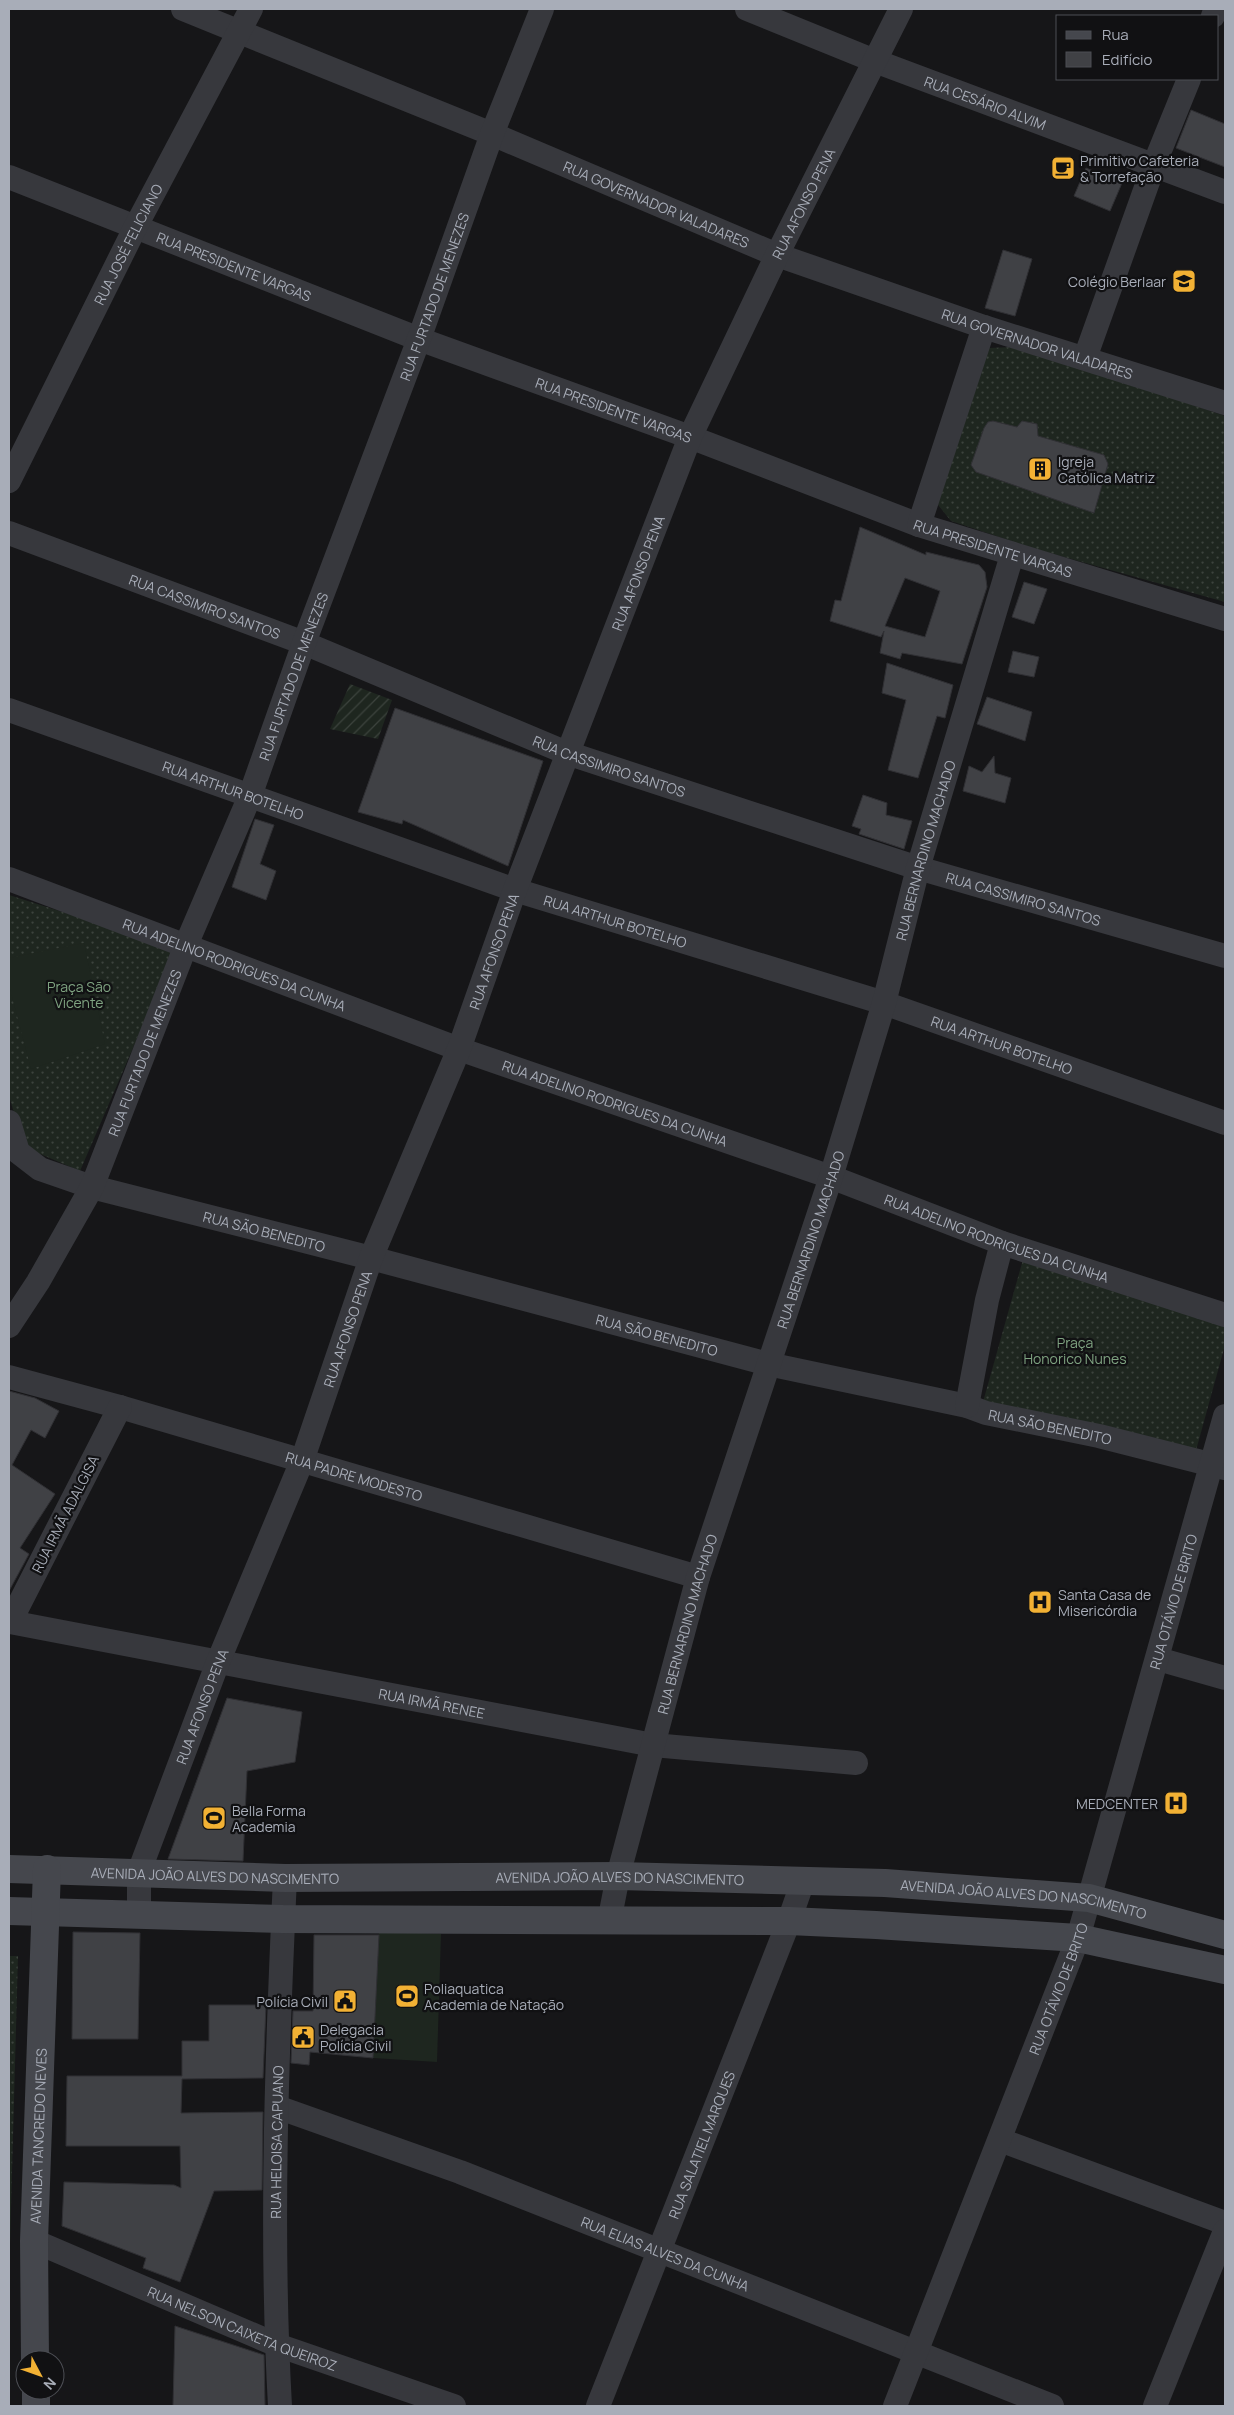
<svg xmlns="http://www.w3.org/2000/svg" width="1234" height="2415" font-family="Manrope,sans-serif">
  <defs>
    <pattern id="grass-dots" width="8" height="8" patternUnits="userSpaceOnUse" patternTransform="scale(1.25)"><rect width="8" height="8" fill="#1e261f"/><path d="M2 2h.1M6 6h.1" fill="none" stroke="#3c433d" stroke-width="1.8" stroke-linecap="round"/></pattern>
    <pattern id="garden-furrows" width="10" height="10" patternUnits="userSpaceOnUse" patternTransform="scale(1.25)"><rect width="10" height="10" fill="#1e261f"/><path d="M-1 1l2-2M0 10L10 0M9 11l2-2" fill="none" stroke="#3c433d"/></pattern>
  </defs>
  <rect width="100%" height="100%" fill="#161618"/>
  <g fill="url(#grass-dots)">
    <path d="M1013 347 1093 371 1225 416V602L1032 548 951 521 934 500 989 348Z"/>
    <path d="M9 895 176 948 80 1171 24 1147 9 1096Z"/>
    <path d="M1024 1256 1225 1327V1345L1195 1454 983 1402Z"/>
    <path d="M9 1956H18L9 2280Z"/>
  </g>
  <path fill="url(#garden-furrows)" d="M350 684 392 700 378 739 330 729Z"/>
  <g fill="#1e261f">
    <path d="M84 943 105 1044 31 1069 9 985V958Z"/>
    <path d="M379 1931 441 1934 437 2062 373 2058Z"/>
  </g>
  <g fill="#404145" stroke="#303034" fill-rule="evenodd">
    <path d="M1191 110 1225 124V167L1176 148Z"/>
    <path d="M1086 168 1122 183 1110 211 1074 196Z"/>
    <path d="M1003 250 1032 259 1015 316 985 308Z"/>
    <path d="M993 421 1017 427 1022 421 1037 424 1038 436 1104 455 1108 464 1094 513 976 472 971 465 984 428 988 422Z"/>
    <path d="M860 527 926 555V552L979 565 985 572 987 587 962 664 902 653 900 659 880 653 884 631 881 637 830 621 835 600 841 601ZM905 578 940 591 925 637 885 626Z"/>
    <path d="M1024 582 1047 589 1034 624 1012 617Z"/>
    <path d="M1013 651 1039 657 1034 677 1008 672Z"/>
    <path d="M887 663 953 685 945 718 937 716 918 778 888 770 906 700 882 693Z"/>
    <path d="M987 697 1032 712 1025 741 977 724Z"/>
    <path d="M395 708 543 761 508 866 403 820 402 824 358 812Z"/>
    <path d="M994 756 995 773 1011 778 1005 803 963 791 969 766 982 772Z"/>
    <path d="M863 795 887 803 886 815 912 821 904 849 859 834 861 829 852 826Z"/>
    <path d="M255 819 274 825 260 864 276 871 266 900 232 887Z"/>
    <path d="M9 1391 35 1398 59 1411 45 1438 31 1430 12 1465 55 1494 20 1548 29 1554 9 1591Z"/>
    <path d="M227 1698 302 1712 295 1762 247 1771 243 1861 168 1859Z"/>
    <path d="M73 1932 140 1933 138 2039H72Z"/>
    <path d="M314 1935H379L373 2058 310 2052 309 2065 291 2063 293 2011H313Z"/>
    <path d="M209 2005H266L263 2078 182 2079 181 2113 263 2112 262 2190 214 2191 180 2282 143 2268 146 2258 62 2226 64 2182 174 2185 181 2188 180 2146H66L67 2076H182V2041H209Z"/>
    <path d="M175 2326 264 2355 265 2406H173Z"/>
  </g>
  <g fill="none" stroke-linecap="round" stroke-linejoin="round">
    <g stroke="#37383d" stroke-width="24">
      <path id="s1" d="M183 9 492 134 777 255 984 327 1225 403"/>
      <path id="s2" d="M747 9 875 61 1225 192"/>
      <path d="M1213 16 1216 9"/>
      <path id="s3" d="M9 177 419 339 690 437 919 525 1225 619"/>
      <path d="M1085 358 1154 165 1189 79"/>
      <path id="s4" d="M9 481 136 226 251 9"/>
      <path d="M919 525 984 327"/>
      <path id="s5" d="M9 533 304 643 567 753 918 868 1225 956"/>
      <path id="s6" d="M9 710 515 890 884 1003 1225 1123"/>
      <path id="s7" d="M9 879 459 1049 831 1177 1002 1243 1225 1315"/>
      <path id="s8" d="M9 1122 18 1152 40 1169 92 1187 371 1258 768 1364 967 1406 986 1413 1099 1436 1225 1468"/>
      <path id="s9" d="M9 1326 38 1282 92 1187 186 945 250 796 304 643 419 339 492 134 542 9"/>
      <path id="s10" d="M9 1377 120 1407 698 1577"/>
      <path d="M967 1406 987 1300 1002 1243"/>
      <path id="s11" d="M120 1407 10 1622 653 1745 856 1763"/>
      <path d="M1158 1659 1225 1678"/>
      <path id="s12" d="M139 1914V1872L218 1662 302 1461 371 1258 459 1049 515 890 690 437 777 255 901 9"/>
      <path id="s13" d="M609 1922 618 1876 698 1577 831 1177 884 1003 918 868 1012 555"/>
      <path id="s14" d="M277 2107 460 2172 1052 2406"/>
      <path d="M1000 2140 1225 2223"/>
      <path id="s15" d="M34 2241 277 2345 454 2406"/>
      <path id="s16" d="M280 2406C270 2231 277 2053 285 1878"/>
      <path id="s17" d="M598 2406 789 1921 803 1881"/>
      <path id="s18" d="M895 2406 1078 1938 1225 1416"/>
      <path d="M1155 2406 1225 2231"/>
    </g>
    <g stroke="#45474d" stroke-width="28">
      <path id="s19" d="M9 1869 285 1878 618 1876 885 1883 1089 1898 1225 1935"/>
      <path d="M9 1911 283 1919 789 1921 876 1925 1078 1938 1225 1970"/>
      <path id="s20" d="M35 2360 34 2241 47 1869"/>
      <path d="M36 2390V2406"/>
    </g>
  </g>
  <defs>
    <g id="cafe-square" transform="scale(1.25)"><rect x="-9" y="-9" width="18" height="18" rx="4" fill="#f2b134" stroke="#111113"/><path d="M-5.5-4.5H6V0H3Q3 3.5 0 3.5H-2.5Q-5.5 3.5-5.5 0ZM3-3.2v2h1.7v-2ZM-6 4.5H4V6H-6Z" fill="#111"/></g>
    <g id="school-square" transform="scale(1.25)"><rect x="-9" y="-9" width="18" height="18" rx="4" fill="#f2b134" stroke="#111113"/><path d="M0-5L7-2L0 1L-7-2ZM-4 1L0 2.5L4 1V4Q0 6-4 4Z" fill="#111"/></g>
    <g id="building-square" transform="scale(1.25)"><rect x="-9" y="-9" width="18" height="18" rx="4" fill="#f2b134" stroke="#111113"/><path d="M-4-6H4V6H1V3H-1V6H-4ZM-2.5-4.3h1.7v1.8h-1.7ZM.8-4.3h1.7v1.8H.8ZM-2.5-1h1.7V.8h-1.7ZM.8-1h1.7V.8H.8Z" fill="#111"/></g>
    <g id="hospital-square" transform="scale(1.25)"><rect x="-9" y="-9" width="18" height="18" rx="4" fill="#f2b134" stroke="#111113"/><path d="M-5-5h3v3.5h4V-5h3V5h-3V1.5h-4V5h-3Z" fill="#111"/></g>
    <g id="stadium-square" transform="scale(1.25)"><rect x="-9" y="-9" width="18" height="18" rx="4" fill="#f2b134" stroke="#111113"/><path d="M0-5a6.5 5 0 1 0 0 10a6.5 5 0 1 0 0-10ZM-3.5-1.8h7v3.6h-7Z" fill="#111"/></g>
    <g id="civic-square" transform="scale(1.25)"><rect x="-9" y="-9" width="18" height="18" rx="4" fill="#f2b134" stroke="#111113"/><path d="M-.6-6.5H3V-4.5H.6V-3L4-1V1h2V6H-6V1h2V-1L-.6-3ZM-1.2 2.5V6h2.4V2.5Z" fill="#111"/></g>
  </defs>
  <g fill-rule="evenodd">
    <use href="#cafe-square" x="1063" y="168"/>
    <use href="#school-square" x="1184" y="281"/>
    <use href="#building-square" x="1040" y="469"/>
    <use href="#hospital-square" x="1040" y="1602"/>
    <use href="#hospital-square" x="1176" y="1803"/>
    <use href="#stadium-square" x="214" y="1818"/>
    <use href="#stadium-square" x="407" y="1996"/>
    <use href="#civic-square" x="345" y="2001"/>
    <use href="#civic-square" x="303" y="2037"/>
  </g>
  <g text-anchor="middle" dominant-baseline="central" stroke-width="4.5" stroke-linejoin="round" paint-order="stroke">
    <g font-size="14" fill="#a8adb8" stroke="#111113">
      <text stroke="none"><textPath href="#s2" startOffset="256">RUA CESÁRIO ALVIM</textPath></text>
      <text stroke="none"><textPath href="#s1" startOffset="512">RUA GOVERNADOR VALADARES</textPath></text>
      <text stroke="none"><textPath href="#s12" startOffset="1839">RUA AFONSO PENA</textPath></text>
      <text stroke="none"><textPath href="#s4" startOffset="265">RUA JOSÉ FELICIANO</textPath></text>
      <text stroke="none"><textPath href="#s3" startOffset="242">RUA PRESIDENTE VARGAS</textPath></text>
      <text stroke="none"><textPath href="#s9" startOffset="1116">RUA FURTADO DE MENEZES</textPath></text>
      <text stroke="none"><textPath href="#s1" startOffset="918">RUA GOVERNADOR VALADARES</textPath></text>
      <text stroke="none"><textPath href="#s3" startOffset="648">RUA PRESIDENTE VARGAS</textPath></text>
      <text stroke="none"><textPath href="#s3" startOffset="1052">RUA PRESIDENTE VARGAS</textPath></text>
      <text stroke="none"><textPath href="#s12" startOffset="1434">RUA AFONSO PENA</textPath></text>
      <text stroke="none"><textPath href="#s5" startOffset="209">RUA CASSIMIRO SANTOS</textPath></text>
      <text stroke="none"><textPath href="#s9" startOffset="711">RUA FURTADO DE MENEZES</textPath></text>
      <text stroke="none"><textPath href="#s5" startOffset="644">RUA CASSIMIRO SANTOS</textPath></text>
      <text stroke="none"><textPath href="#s6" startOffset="238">RUA ARTHUR BOTELHO</textPath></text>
      <text stroke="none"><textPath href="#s13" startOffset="1118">RUA BERNARDINO MACHADO</textPath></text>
      <text stroke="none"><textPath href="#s5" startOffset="1079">RUA CASSIMIRO SANTOS</textPath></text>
      <text stroke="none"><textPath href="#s6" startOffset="642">RUA ARTHUR BOTELHO</textPath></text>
      <text stroke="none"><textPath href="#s12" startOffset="1029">RUA AFONSO PENA</textPath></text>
      <text stroke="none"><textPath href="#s7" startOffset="241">RUA ADELINO RODRIGUES DA CUNHA</textPath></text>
      <text stroke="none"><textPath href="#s6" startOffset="1048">RUA ARTHUR BOTELHO</textPath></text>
      <text stroke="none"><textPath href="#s9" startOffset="306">RUA FURTADO DE MENEZES</textPath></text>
      <text stroke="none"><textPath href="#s7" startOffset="646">RUA ADELINO RODRIGUES DA CUNHA</textPath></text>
      <text stroke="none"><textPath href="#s8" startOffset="292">RUA SÃO BENEDITO</textPath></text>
      <text stroke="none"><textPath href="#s13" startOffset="712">RUA BERNARDINO MACHADO</textPath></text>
      <text stroke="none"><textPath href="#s7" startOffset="1051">RUA ADELINO RODRIGUES DA CUNHA</textPath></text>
      <text stroke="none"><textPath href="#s12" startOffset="624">RUA AFONSO PENA</textPath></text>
      <text stroke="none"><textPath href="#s8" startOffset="698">RUA SÃO BENEDITO</textPath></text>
      <text stroke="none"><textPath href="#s8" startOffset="1102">RUA SÃO BENEDITO</textPath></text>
      <text stroke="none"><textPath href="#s10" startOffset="359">RUA PADRE MODESTO</textPath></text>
      <text transform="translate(65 1514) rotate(-63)">RUA IRMÃ ADALGISA</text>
      <text stroke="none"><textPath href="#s18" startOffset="852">RUA OTÁVIO DE BRITO</textPath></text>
      <text stroke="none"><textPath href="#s13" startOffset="308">RUA BERNARDINO MACHADO</textPath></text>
      <text stroke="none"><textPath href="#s11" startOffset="671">RUA IRMÃ RENEE</textPath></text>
      <text stroke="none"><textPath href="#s12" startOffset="219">RUA AFONSO PENA</textPath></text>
      <text stroke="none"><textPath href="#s19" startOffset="206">AVENIDA JOÃO ALVES DO NASCIMENTO</textPath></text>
      <text stroke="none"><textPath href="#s19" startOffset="611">AVENIDA JOÃO ALVES DO NASCIMENTO</textPath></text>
      <text stroke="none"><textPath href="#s19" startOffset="1016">AVENIDA JOÃO ALVES DO NASCIMENTO</textPath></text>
      <text stroke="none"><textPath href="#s18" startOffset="448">RUA OTÁVIO DE BRITO</textPath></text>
      <text stroke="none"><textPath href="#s20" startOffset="224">AVENIDA TANCREDO NEVES</textPath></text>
      <text stroke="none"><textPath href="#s16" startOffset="264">RUA HELOISA CAPUANO</textPath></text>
      <text stroke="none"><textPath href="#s17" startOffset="281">RUA SALATIEL MARQUES</textPath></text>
      <text stroke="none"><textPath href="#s14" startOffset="415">RUA ELIAS ALVES DA CUNHA</textPath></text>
      <text stroke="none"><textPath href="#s15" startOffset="226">RUA NELSON CAIXETA QUEIROZ</textPath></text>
    </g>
    <g font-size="14" fill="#a8adb8" stroke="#111113" text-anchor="start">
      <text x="1080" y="160">Primitivo Cafeteria<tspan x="1080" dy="16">&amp; Torrefação</tspan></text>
      <text x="1166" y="281" text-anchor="end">Colégio Berlaar</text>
      <text x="1058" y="461">Igreja<tspan x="1058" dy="16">Católica Matriz</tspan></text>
      <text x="1058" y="1594">Santa Casa de<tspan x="1058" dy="16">Misericórdia</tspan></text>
      <text x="1158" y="1803" text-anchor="end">MEDCENTER</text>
      <text x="232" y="1810">Bella Forma<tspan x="232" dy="16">Academia</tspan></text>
      <text x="424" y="1988">Poliaquatica<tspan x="424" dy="16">Academia de Natação</tspan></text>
      <text x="328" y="2001" text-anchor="end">Polícia Civil</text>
      <text x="320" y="2029">Delegacia<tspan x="320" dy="16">Polícia Civil</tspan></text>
    </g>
    <g font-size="14" fill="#7fa381" stroke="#111113">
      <text x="79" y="986">Praça São<tspan x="79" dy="16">Vicente</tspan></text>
      <text x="1075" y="1342">Praça<tspan x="1075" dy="16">Honorico Nunes</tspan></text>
    </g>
  </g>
  <rect width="1234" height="2415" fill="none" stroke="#a8adb8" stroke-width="20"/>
  <rect x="1056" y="15" width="162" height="65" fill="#111113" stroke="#4d4f55"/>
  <rect x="1066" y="31" width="25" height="8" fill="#45474d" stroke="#4d4f55"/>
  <text x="1102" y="40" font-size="15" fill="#a8adb8">Rua</text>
  <rect x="1066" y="52" width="25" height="15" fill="#404145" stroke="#4d4f55"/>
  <text x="1102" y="65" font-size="15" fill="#a8adb8">Edifício</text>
  <g transform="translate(40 2375) rotate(131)"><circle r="24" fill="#111113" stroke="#4d4f55"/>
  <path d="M0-4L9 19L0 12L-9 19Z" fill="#f2b134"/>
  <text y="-8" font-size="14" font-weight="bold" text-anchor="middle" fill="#a8adb8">N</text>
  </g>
</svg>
